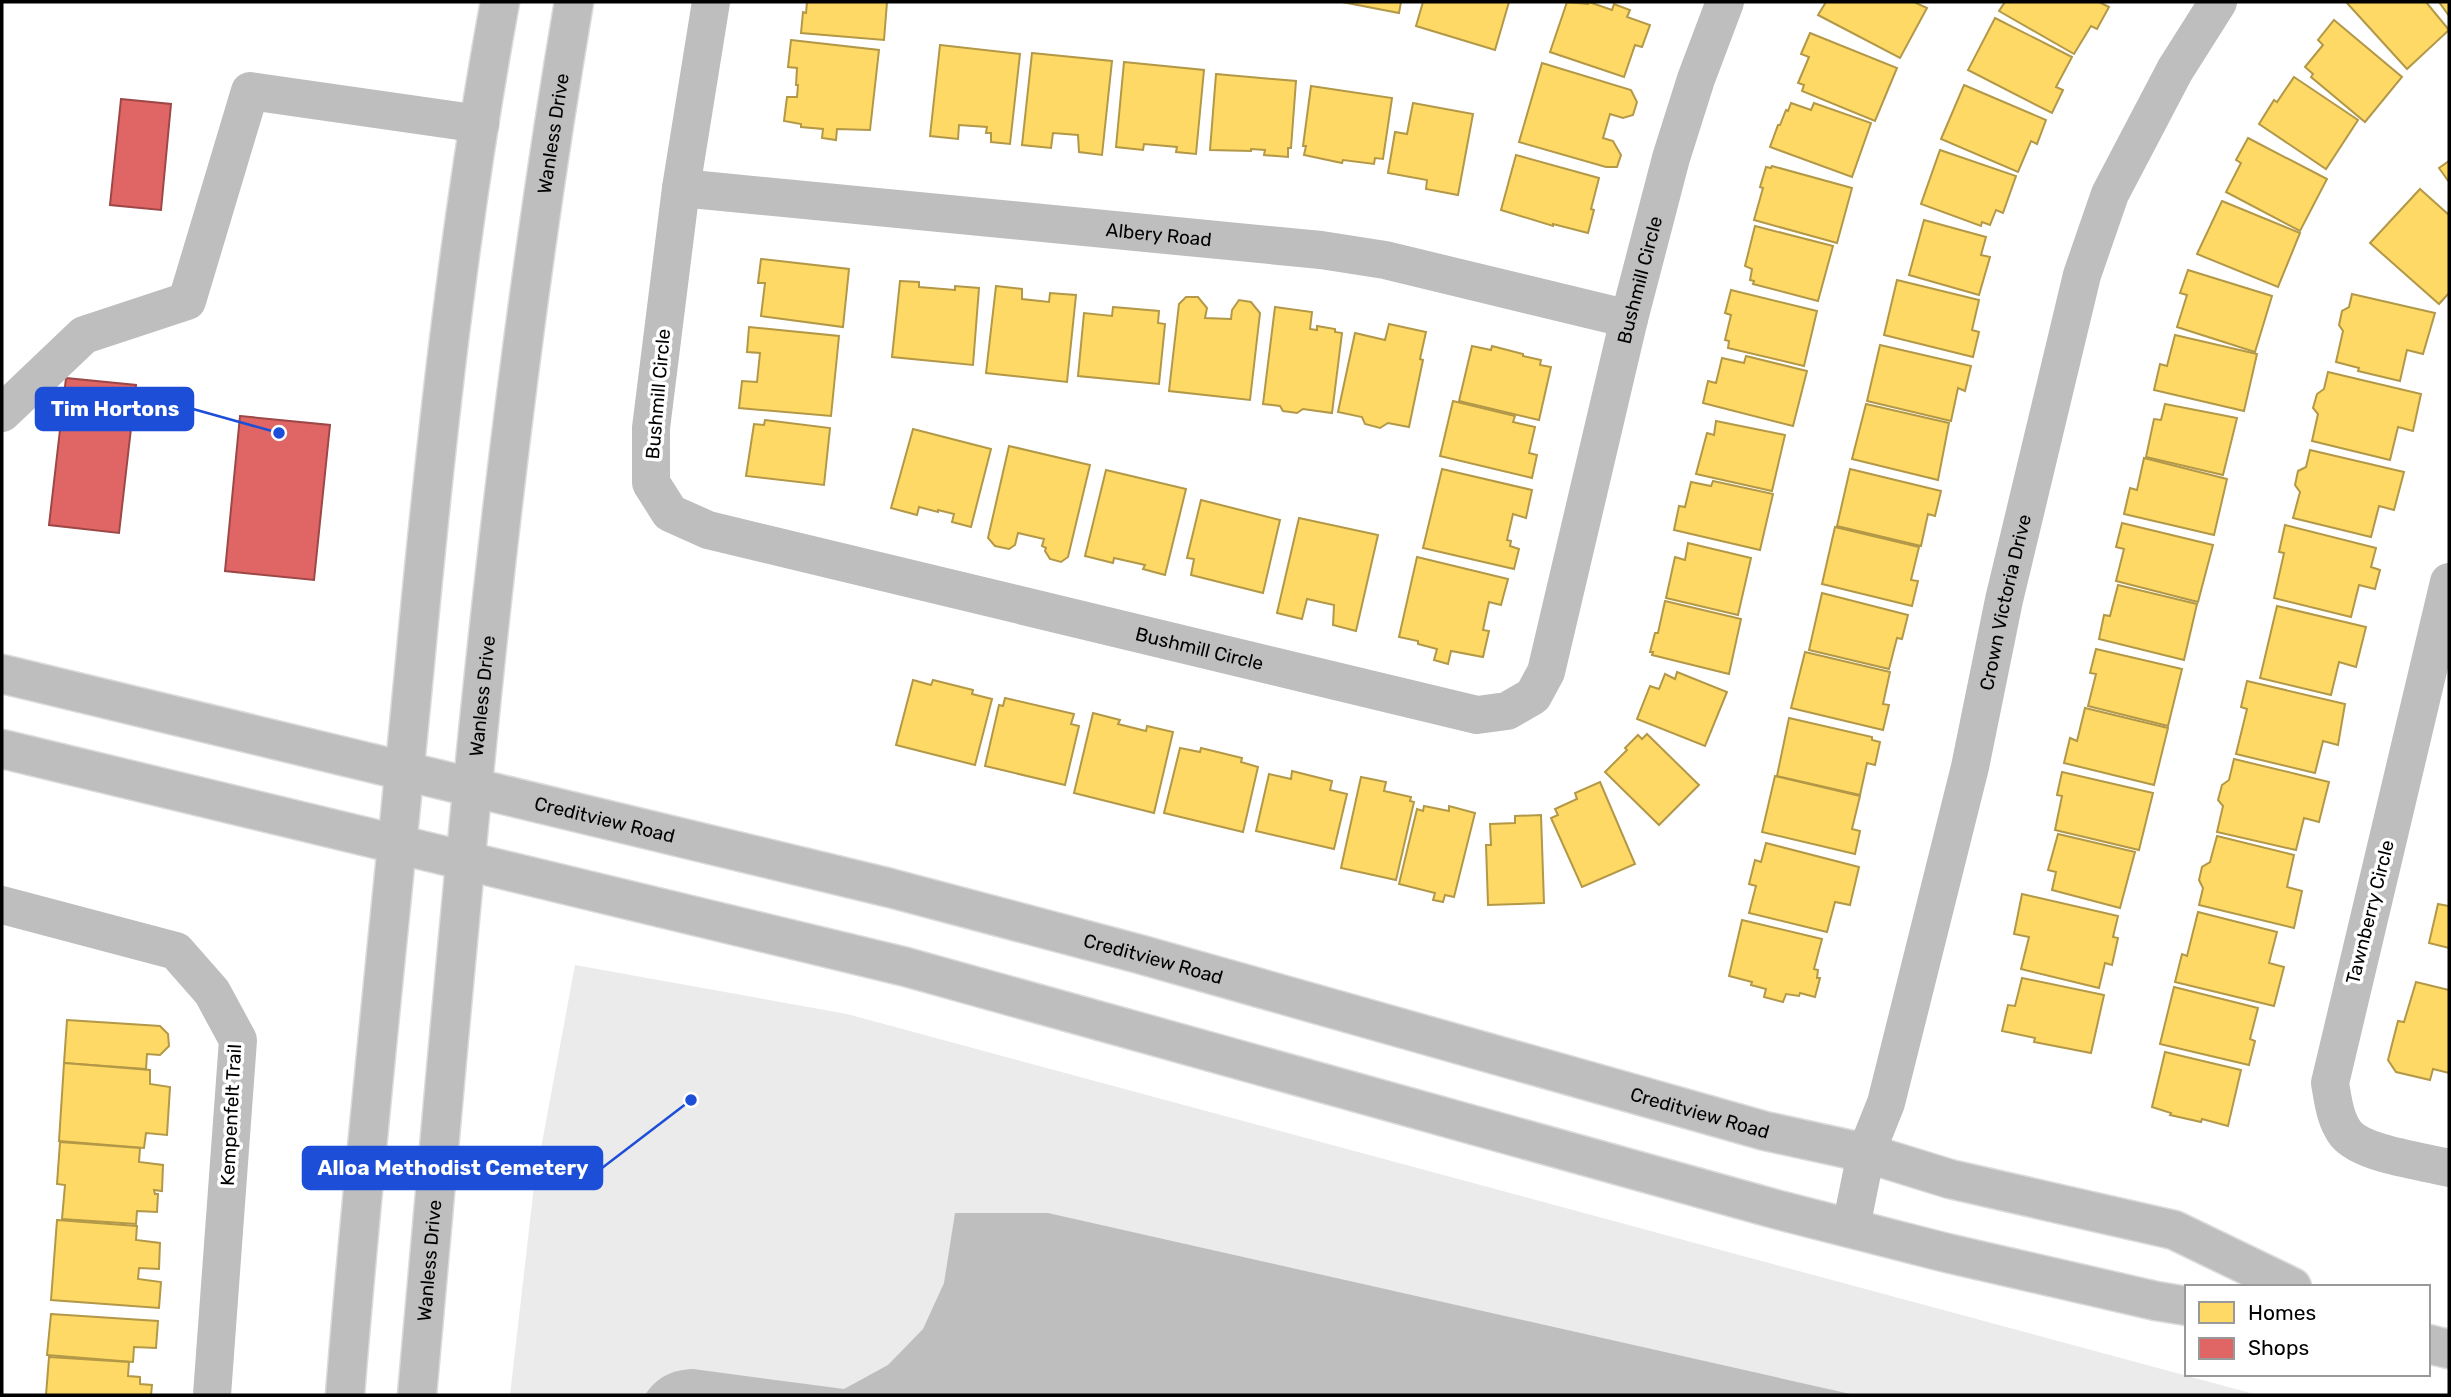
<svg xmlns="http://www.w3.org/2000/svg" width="2451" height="1397" font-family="Rubik,sans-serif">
  <rect width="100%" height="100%" fill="#fff"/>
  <path fill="#ebebeb" d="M575 965 847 1014 2258 1395H510L534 1186Z"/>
  <path fill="#bebebe" d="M955 1213H1048L1855 1395H645C657 1377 671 1370 693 1369L844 1389 888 1365 923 1329 944 1283Z"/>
  <g fill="#ffd966" stroke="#b29847" stroke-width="2">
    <path d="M807 2H887L884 40 801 33 803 12 806 13Z"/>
    <path d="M1342 2H1401L1399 13Z"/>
    <path d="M1423 2H1509L1495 50 1416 26Z"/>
    <path d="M1567 2 1588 4 1589 2 1612 10 1614 4 1630 10 1627 17 1650 25 1642 47 1635 45 1624 77 1550 52Z"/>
    <path d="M1826 2H1914L1927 8 1900 58 1818 15Z"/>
    <path d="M2005 2H2099L2109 7 2097 29 2091 26 2074 54 1999 11Z"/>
    <path d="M2349 2H2426L2449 30 2407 69 2347 3Z"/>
    <path d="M2439 2H2449V16Z"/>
    <path d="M1995 18 2072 57 2056 87 2063 90 2052 113 1968 70Z"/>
    <path d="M2334 20 2402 77 2365 122 2311 77 2313 74 2305 67 2323 45 2318 40Z"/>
    <path d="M1810 33 1897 68 1875 121 1802 91 1804 85 1798 83 1809 57 1801 54Z"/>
    <path d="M791 40 879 50 870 130 837 129 836 140 822 138 823 129 801 127V124L784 121 787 97H797L798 85H796L797 68 788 67Z"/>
    <path d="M940 45 1020 54 1010 144 991 142V133H986L987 127 959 125 958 139 930 136Z"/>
    <path d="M1032 53 1112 61 1102 155 1079 152 1078 135 1053 133 1051 148 1022 145Z"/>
    <path d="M1124 62 1204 70 1196 154 1176 152 1177 147 1144 144 1143 150 1116 147Z"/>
    <path d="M1542 63 1631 90 1637 102 1633 115 1623 118 1610 114 1603 138 1613 141 1621 155 1617 167H1606L1519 142Z"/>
    <path d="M1216 74 1296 81 1291 148H1288V157L1264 155 1265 150 1251 149V151L1210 150Z"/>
    <path d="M2294 77 2358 120 2326 169 2259 124 2274 100 2277 102Z"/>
    <path d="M1964 85 2046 120 2037 144 2031 141 2018 172 1941 139Z"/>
    <path d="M1311 86 1392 98 1383 159 1375 158 1374 164 1343 160 1342 163 1304 155 1306 146H1303Z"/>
    <path d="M1413 103 1473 114 1458 195 1426 189 1427 180 1388 173 1395 132 1407 134Z"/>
    <path d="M1791 103 1811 110 1814 103 1871 123 1852 177 1770 147 1778 125H1780L1786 110 1788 111Z"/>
    <path d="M2248 138 2327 179 2300 231 2226 192 2241 163 2236 160Z"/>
    <path d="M1940 150 2016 176 2003 213 1996 210 1990 225 1982 222 1981 226 1921 204Z"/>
    <path d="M1516 155 1599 178 1591 209 1594 210 1588 233 1553 224V226L1501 210Z"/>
    <path d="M2449 161V182L2439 168Z"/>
    <path d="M1772 166 1852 188 1837 243 1754 220 1763 188 1760 187 1766 167 1771 168Z"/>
    <path d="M2420 189 2449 215V293L2439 304 2370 243Z"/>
    <path d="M2222 201 2300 233 2278 287 2197 254Z"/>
    <path d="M1924 220 1986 237 1981 255 1990 257 1979 295 1909 275Z"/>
    <path d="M1755 226 1833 246 1818 301 1753 284 1754 281 1750 280 1752 269 1745 266Z"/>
    <path d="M761 259 849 269 843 327 761 316 765 283H758Z"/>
    <path d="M2188 270 2272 296 2255 352 2177 327 2187 295 2180 293Z"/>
    <path d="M1897 280 1979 300 1972 330 1979 332 1973 357 1884 335Z"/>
    <path d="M900 281 919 282V287L955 290V286L979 288 973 365 892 357Z"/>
    <path d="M996 286 1022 289V299L1049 302 1050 293 1076 295 1067 382 986 373Z"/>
    <path d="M1731 290 1817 311 1804 366 1728 348 1729 341 1725 340 1731 315 1725 313Z"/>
    <path d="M2352 294 2435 313 2423 354 2407 350 2400 381 2358 371 2359 368 2336 362 2343 331 2339 325 2342 311 2349 307Z"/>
    <path d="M1186 297H1198L1207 308 1205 318 1231 319 1232 310 1239 300 1251 302 1260 313 1250 400 1169 391 1179 304Z"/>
    <path d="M1113 307 1159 311 1158 323 1165 324 1159 384 1078 376 1084 313 1112 316Z"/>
    <path d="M1275 307 1312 312 1310 329 1317 330V326L1335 329V332L1342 333 1332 413 1303 409 1297 413 1283 411 1280 406 1263 404Z"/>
    <path d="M1389 324 1426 332 1420 359 1423 360 1409 427 1388 423 1380 428 1365 424 1362 417 1338 412 1355 333 1385 340Z"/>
    <path d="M749 327 839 336 831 416 739 408 742 381 757 382 760 353 747 352Z"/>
    <path d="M2175 335 2257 354 2244 411 2154 390 2160 364 2167 366Z"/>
    <path d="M1880 345 1971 366 1965 391 1958 388 1951 421 1867 401Z"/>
    <path d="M1472 346 1491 350 1492 346 1523 354V356L1541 360 1540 365 1551 367 1539 420 1459 401Z"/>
    <path d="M1746 356 1807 371 1793 426 1703 403 1708 381 1716 383 1722 358 1744 363Z"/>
    <path d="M2328 372 2421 394 2413 431 2398 427 2390 460 2312 441 2318 414 2313 408 2317 394 2324 389Z"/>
    <path d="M1453 401 1515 416 1513 422 1535 427 1529 453 1537 455 1532 478 1440 456Z"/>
    <path d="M1866 404 1949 423 1938 480 1852 459Z"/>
    <path d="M2165 404 2237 418 2223 475 2146 457 2154 419 2161 420Z"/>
    <path d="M765 420 830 428 824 485 746 476 754 424 764 425Z"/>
    <path d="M1716 421 1785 435 1772 491 1696 474 1707 433 1714 435Z"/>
    <path d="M913 429 991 449 971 527 952 522 954 514 938 510V512L919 507 917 515 891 508Z"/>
    <path d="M1009 446 1090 465 1068 557 1061 562 1050 559 1045 551 1046 548 1042 546 1044 539 1018 533 1015 545 1009 549 995 546 988 538Z"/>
    <path d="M2310 450 2404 472 2394 510 2379 506 2371 537 2293 518 2300 492 2295 485 2298 471 2306 467Z"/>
    <path d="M2144 458 2227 479 2214 535 2124 514 2130 488 2137 490Z"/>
    <path d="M1442 469 1532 490 1526 518 1513 514 1507 540 1511 541 1510 546 1519 549 1514 569 1423 548Z"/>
    <path d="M1850 469 1941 491 1935 516 1928 514 1921 546 1837 526Z"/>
    <path d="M1106 470 1186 489 1165 575 1143 569 1145 565 1114 558 1113 563 1085 556Z"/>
    <path d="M1713 481 1773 494 1760 550 1674 530 1679 506 1685 507 1691 482 1711 486Z"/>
    <path d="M1201 500 1280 520 1263 593 1191 575 1194 559 1187 558Z"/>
    <path d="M1299 518 1378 535 1356 631 1333 625 1334 605 1307 599 1302 619 1277 613Z"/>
    <path d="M2122 523 2213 545 2198 602 2116 581 2124 549 2116 547Z"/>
    <path d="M2285 525 2376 548 2371 567 2380 570 2375 589 2359 585 2351 617 2274 598 2284 553 2279 552Z"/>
    <path d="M1835 527 1919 547 1911 580 1918 581 1912 606 1822 584Z"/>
    <path d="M1688 543 1751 558 1738 615 1666 598 1675 557 1685 560Z"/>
    <path d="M1417 557 1508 579 1501 605 1489 602 1483 630 1489 631 1483 657 1451 651 1448 664 1434 660 1437 649 1418 644V641L1399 637Z"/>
    <path d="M2118 585 2197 604 2184 660 2099 639 2104 615 2110 616Z"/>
    <path d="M1822 593 1908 615 1902 639 1897 638 1889 669 1809 650Z"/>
    <path d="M1665 601 1741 619 1729 674 1652 655 1653 652H1650L1655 633H1658Z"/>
    <path d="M2277 606 2366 627 2356 667 2339 662 2331 695 2260 678Z"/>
    <path d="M2096 649 2182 669 2168 726 2088 706 2096 674 2090 673Z"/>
    <path d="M1805 652 1890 672 1883 704 1889 705 1883 730 1791 708Z"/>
    <path d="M1677 672 1727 692 1705 746 1637 719 1650 686 1659 689 1665 674 1675 679Z"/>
    <path d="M913 680 931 685 933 680 973 690 972 694 992 699 975 765 896 745Z"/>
    <path d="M2247 681 2345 704 2338 745 2323 741 2315 773 2236 754 2247 709 2241 707Z"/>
    <path d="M1005 698 1074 714 1071 724 1079 726 1065 785 985 766 999 705 1003 706Z"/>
    <path d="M2085 708 2168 728 2154 785 2064 763 2070 738 2077 741Z"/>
    <path d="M1093 713 1120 720 1118 724 1146 731 1147 726 1173 732 1154 813 1074 793Z"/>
    <path d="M1789 718 1872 737V740L1880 742 1875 765 1867 763 1860 795 1777 776Z"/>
    <path d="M1647 734 1699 785 1659 825 1605 772 1627 750 1625 748 1638 735 1642 739Z"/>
    <path d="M1180 748 1200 752 1201 748 1242 758 1241 762 1258 767 1243 832 1164 813Z"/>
    <path d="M2234 759 2329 782 2319 822 2304 818 2296 850 2217 832 2223 806 2218 800 2222 785 2229 780Z"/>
    <path d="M1292 771 1332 781 1330 790 1347 794 1334 849 1256 831 1269 774 1291 779Z"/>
    <path d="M2062 772 2153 793 2139 850 2055 830 2062 796 2057 795Z"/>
    <path d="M1775 776 1860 796 1852 829 1860 831 1855 854 1762 832Z"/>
    <path d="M1361 777 1386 782 1384 791 1411 797 1410 801 1414 802 1396 880 1341 868Z"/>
    <path d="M1600 782 1635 864 1582 887 1551 818 1558 815 1555 809 1577 799 1575 793Z"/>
    <path d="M1424 806 1449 811V806L1475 813 1454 897 1445 895 1443 902 1433 900 1435 893 1399 884 1417 809 1423 811Z"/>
    <path d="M1541 815 1544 903 1488 905 1486 845H1491L1490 824 1515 823V816Z"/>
    <path d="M2058 834 2135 852 2120 908 2052 890 2056 872 2048 870Z"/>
    <path d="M2217 836 2294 855 2287 887 2302 891 2294 928 2199 905 2203 888 2199 880 2202 867 2210 862Z"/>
    <path d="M1766 843 1859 867 1850 905 1835 902 1827 932 1749 913 1756 886 1749 884 1755 860 1761 862Z"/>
    <path d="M2022 894 2118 916 2113 937 2118 938 2112 965 2105 963 2099 988 2021 969 2029 937 2014 934Z"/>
    <path d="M2438 904 2449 906V948L2429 943Z"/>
    <path d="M2198 912 2277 932 2269 963 2284 967 2274 1006 2175 982 2182 954 2187 956Z"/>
    <path d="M1742 920 1822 939 1814 969 1818 970 1817 978H1820L1815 997 1800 993 1799 996 1786 994 1783 1002 1764 997 1766 989 1751 985 1752 982 1729 976Z"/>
    <path d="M2022 978 2104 995 2091 1053 2034 1042 2035 1038 2002 1031 2008 1005 2015 1006Z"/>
    <path d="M2416 982 2449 990V1073L2433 1069 2430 1080 2396 1072 2388 1060 2398 1021 2404 1022Z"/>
    <path d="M2174 987 2258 1008 2250 1039 2255 1041 2249 1065 2160 1044Z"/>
    <path d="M67 1020 160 1026 168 1034 169 1046 160 1055 147 1054 146 1069 64 1063Z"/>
    <path d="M2165 1052 2241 1070 2228 1126 2202 1119 2201 1122 2170 1115 2171 1113 2152 1107Z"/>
    <path d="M64 1063 150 1070V1084L170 1087 167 1135 146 1133 144 1148 59 1141Z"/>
    <path d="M60 1142 140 1148 139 1162 163 1165 162 1191 154 1190 155 1194H158L157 1212 137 1211 136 1224 62 1219 65 1185 57 1184Z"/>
    <path d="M57 1220 137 1226 136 1240 160 1243 159 1269 139 1268 138 1279 161 1282 159 1308 51 1300Z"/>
    <path d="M51 1314 158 1321 156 1348 134 1347 133 1362 47 1355Z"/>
    <path d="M49 1357 129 1362 128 1376 140 1377V1384L152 1385 151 1395H46Z"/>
  </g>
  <g fill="#e06666" stroke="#9d4747" stroke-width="2">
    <path d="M121 99 171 104 161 210 110 205Z"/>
    <path d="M66 378 136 385 119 533 49 525Z"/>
    <path d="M240 416 330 425 314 580 225 571Z"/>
  </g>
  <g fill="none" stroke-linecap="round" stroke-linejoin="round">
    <g stroke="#dbdbdb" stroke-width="41">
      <g id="major">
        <path id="s4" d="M2 674 890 888 1139 954 1765 1131 1866 1153 1950 1179 2174 1230 2292 1287"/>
        <path d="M2 749 906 967 1775 1209 1947 1253 2156 1301 2187 1306"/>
        <path d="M2428 1344 2449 1349"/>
        <path d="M345 1395C364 1154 391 914 414 673 435 448 459 223 500 2"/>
        <path id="s5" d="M417 1395C459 930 495 463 574 2"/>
      </g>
    </g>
    <g stroke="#bebebe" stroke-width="38">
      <path id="s1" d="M711 2 681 188 651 428V483L670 513 708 530 1477 715 1507 711 1533 696 1546 672 1629 319 1671 158 1696 79 1725 2"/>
      <path id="s2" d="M681 188 1321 250 1385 260 1629 319"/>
      <path d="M2 413 84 335 187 301 250 91 480 124"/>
      <path d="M2449 582 2330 1083C2333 1100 2335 1120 2346 1134 2364 1155 2423 1161 2449 1168"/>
      <path d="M2 905 176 951 212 992 238 1040 212 1395"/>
      <path id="s3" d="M1851 1227 1866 1153 1886 1103 1970 767 2004 600 2082 275 2110 194 2175 70 2218 2"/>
    </g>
    <use href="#major" stroke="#bebebe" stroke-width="38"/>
  </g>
  <g text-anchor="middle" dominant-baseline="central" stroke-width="7" stroke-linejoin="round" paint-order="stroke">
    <g font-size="19" fill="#000" stroke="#fff">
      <text stroke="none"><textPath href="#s5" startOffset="1269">Wanless Drive</textPath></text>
      <text stroke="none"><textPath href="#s2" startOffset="480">Albery Road</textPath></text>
      <text stroke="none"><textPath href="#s1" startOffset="1844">Bushmill Circle</textPath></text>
      <text transform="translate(658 394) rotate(-85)">Bushmill Circle</text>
      <text stroke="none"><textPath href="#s3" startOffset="644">Crown Victoria Drive</textPath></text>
      <text stroke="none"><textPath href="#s1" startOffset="1068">Bushmill Circle</textPath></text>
      <text stroke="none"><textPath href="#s5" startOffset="702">Wanless Drive</textPath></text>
      <text stroke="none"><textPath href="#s4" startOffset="620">Creditview Road</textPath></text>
      <text transform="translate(2370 912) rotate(-76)">Tawnberry Circle</text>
      <text stroke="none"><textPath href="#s4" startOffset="1186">Creditview Road</textPath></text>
      <text stroke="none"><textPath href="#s4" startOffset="1754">Creditview Road</textPath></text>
      <text transform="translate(231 1115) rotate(-87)">Kempenfelt Trail</text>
      <text stroke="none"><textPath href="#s5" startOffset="135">Wanless Drive</textPath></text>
    </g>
  </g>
  <path fill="none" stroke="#1d4ed8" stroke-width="2.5" d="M279 433L193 409M691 1100L602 1168"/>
  <g fill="#1d4ed8" stroke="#fff" stroke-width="2.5">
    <circle cx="279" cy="433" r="7"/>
    <circle cx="691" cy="1100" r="7"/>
  </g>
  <g fill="#1d4ed8" stroke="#1d4ed8" stroke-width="2.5">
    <rect x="36" y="388" width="157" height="42" rx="7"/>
    <rect x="303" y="1147" width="299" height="42" rx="7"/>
  </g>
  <g font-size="21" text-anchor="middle" font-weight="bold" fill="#fff">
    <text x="115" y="416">Tim Hortons</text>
    <text x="453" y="1175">Alloa Methodist Cemetery</text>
  </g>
  <rect width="2451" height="1397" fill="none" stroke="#000000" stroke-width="7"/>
  <rect x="2185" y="1285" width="245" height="91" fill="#ffffff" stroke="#999999" stroke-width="2"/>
  <rect x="2199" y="1302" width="35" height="21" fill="#ffd966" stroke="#999999" stroke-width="2"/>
  <text x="2248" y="1320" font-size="21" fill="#000000">Homes</text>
  <rect x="2199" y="1338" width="35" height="21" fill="#e06666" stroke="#999999" stroke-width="2"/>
  <text x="2248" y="1355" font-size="21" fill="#000000">Shops</text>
</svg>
